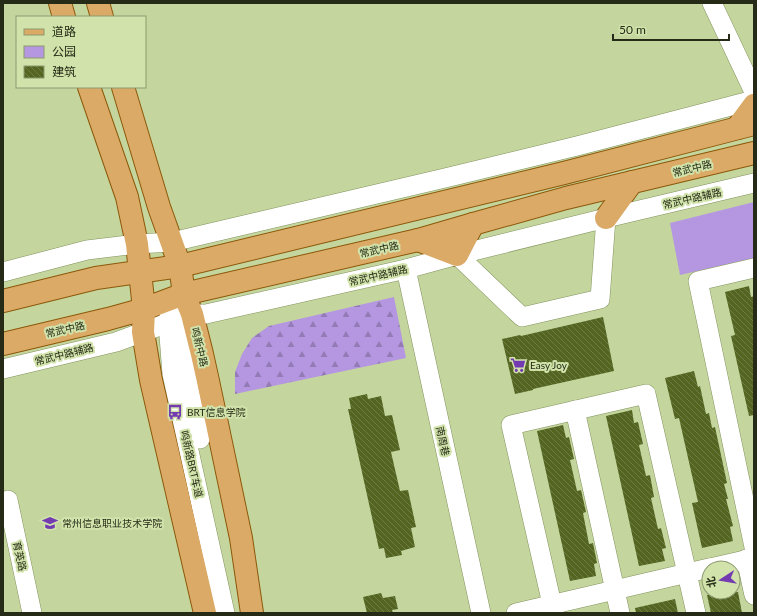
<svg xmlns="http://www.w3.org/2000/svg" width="757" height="616" font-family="Lato,'Noto Sans SC',sans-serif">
  <defs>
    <pattern id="forest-firs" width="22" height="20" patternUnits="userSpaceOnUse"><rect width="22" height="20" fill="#b597e1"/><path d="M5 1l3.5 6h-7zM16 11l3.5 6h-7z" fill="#937bb5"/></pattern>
    <pattern id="building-back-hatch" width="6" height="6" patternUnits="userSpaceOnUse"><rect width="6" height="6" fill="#536520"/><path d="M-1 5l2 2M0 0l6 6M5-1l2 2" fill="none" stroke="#6e7c46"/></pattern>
  </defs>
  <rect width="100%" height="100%" fill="#c4d69e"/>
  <path fill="url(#forest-firs)" d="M394 297 406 358 235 394V372L242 354 252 338 269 326Z"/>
  <path fill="#b597e1" d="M754 202V258L680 275 670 223Z"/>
  <g fill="url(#building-back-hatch)">
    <path d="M749 286 751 297 754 296V415L749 416 731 336 735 335 725 292Z"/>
    <path d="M603 317 614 371 533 389V390L515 394 502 339 520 335 521 336Z"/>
    <path d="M694 371 698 387 700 386 706 414 709 413 712 428 715 427 727 483 724 484 728 499H726L733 526 730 527 733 541 702 548 692 503 698 502 679 418 675 419 665 378Z"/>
    <path d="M367 394 368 399 381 396 385 416 392 415 400 450 391 452 400 491 408 490 416 527 411 528 415 547 401 551 402 555 386 558 384 548 379 549 348 409H351L349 398Z"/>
    <path d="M632 410 634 423 638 422 643 444 639 445 646 476 650 475 654 497 651 498 658 529 661 528 666 548 662 549 665 561 639 566 606 416Z"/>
    <path d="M563 425 566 438 569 437 574 459 570 460 577 491 581 490 586 512 583 513 589 544 593 543 597 563 594 564 596 576 570 581 537 431Z"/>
    <path d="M719 592H738L742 613H711L707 595Z"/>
    <path d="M381 593 383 598 395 596 398 609 392 610 393 613H367L363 597Z"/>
    <path d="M675 599 678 613H636L635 608Z"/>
  </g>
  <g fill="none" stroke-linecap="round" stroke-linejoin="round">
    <g stroke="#83935e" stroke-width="20">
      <g id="minor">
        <path d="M712 3 754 92"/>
        <path d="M457 255 522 317 600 299 606 218"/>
        <path d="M754 268 698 281 754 547"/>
        <path d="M406 269 481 613"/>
        <path d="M3 272 87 250 137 244 172 242 445 178 577 146 754 100"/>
        <path d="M170 312 168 323 172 374 225 613"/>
        <path d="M180 330 189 388 200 439"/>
        <path d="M3 369 116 342 192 314H206L406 269 457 255 606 218 754 183"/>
        <path d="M575 410 620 613"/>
        <path d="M8 500 32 613"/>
        <path d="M746 559 754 595"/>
        <path d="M710 568 754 558"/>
        <path d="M516 613 709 568"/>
        <path d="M554 613 511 425 646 394 696 613"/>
      </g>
    </g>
    <g stroke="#8c5809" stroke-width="24">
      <g id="major">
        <path d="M60 3 64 17"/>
        <path d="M98 3 102 17"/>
        <path d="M89 87 127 197 137 244 144 309 143 332 151 380 205 613"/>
        <path d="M123 87 159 207 180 266 184 294 192 314 202 354 208 381 241 538 252 613"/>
        <path d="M737 128 754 105"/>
        <path d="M606 218 632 182"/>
        <path d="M418 240 457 255 473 224"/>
        <path d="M3 301 96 278 180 266 564 173 754 124"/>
        <path d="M3 344 108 319 144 309 184 294 418 240 473 224 566 198 754 153"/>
      </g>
    </g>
    <use href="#minor" stroke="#fff" stroke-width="19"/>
    <use href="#major" stroke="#dbaa67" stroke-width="22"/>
  </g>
  <defs>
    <g id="supermarket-bare" transform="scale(1.2)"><path d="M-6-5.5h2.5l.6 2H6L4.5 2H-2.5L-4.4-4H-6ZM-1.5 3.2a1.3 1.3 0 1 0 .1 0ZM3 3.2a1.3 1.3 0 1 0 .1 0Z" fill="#743bb1" stroke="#d1e3ab" stroke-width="2.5" paint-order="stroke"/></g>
    <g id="bus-bare" transform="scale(1.2)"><path d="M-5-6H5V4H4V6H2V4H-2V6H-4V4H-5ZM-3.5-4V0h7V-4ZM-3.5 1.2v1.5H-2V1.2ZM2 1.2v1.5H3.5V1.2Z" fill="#743bb1" stroke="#d1e3ab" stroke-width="2.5" paint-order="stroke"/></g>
    <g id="university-bare" transform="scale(1.2)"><path d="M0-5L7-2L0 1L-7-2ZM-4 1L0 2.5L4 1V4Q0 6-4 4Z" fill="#743bb1" stroke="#d1e3ab" stroke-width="2.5" paint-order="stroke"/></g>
  </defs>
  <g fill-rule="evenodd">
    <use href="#supermarket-bare" x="518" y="365"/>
    <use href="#bus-bare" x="175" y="412"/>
    <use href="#university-bare" x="50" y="523"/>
  </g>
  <g text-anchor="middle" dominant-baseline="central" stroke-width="4" stroke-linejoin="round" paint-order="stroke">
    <g font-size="10" fill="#252b16" stroke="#d1e3ab">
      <text transform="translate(692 168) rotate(-14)">常武中路</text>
      <text transform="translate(692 198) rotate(-13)">常武中路辅路</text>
      <text transform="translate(379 249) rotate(-13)">常武中路</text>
      <text transform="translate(378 275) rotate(-13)">常武中路辅路</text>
      <text transform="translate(65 329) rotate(-13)">常武中路</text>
      <text transform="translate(200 347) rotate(76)">鸣新中路</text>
      <text transform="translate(64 354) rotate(-14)">常武中路辅路</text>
      <text transform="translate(443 441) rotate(78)">南周巷</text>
      <text transform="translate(192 464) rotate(77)">鸣新路BRT车道</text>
      <text transform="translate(20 556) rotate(78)">育英路</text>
    </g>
    <g font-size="10" fill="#252b16" stroke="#d1e3ab" text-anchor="start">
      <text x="530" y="365">Easy Joy</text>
      <text x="187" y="412">BRT信息学院</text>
      <text x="62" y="523">常州信息职业技术学院</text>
    </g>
  </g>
  <rect width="757" height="616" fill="none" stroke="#252b16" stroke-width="8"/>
  <rect x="16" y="16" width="130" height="72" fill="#d1e3ab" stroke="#8c996f"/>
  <rect x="24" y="29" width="20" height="6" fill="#dbaa67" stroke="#8c996f"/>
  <text x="52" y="36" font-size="12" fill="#252b16">道路</text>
  <rect x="24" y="46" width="20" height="12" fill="#b597e1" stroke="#8c996f"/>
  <text x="52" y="56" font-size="12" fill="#252b16">公园</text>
  <rect x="24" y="66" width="20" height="12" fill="url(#building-back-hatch)" stroke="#8c996f"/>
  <text x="52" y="76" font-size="12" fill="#252b16">建筑</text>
  <g transform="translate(721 580) rotate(258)"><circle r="19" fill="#d1e3ab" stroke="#8c996f"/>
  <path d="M0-3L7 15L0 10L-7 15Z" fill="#743bb1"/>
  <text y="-6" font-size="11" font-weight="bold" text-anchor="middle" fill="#252b16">北</text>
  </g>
  <path d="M613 34v6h116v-6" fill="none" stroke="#252b16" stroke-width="2"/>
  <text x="619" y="34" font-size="12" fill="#252b16" stroke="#d1e3ab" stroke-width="3" paint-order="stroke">50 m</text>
</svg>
